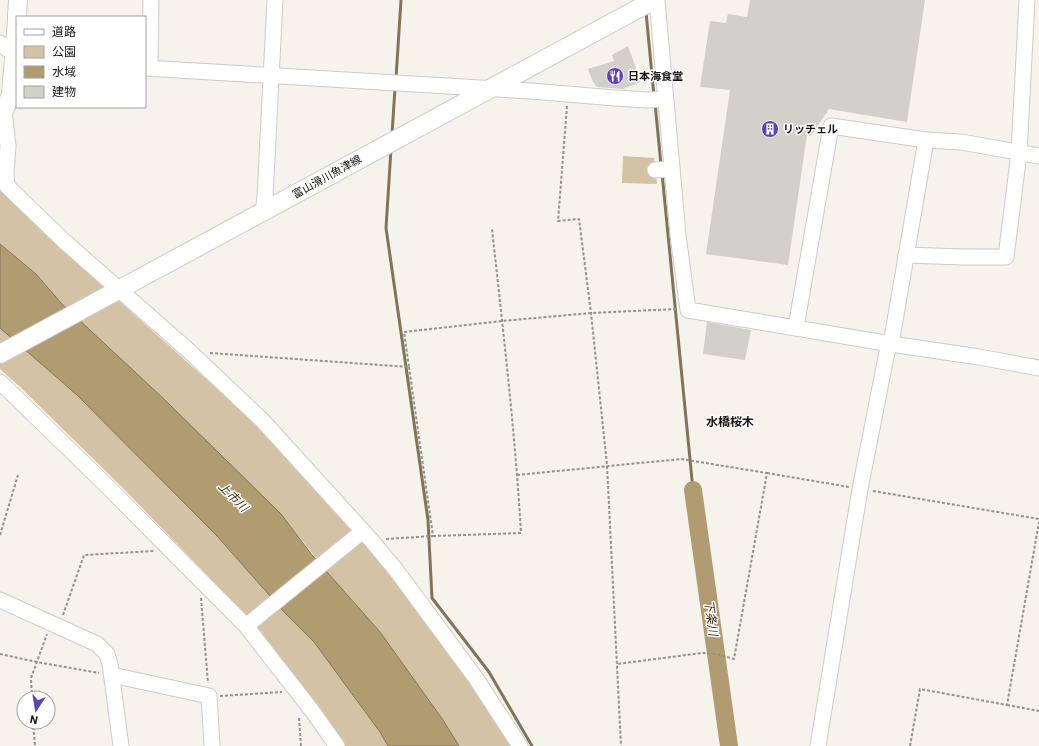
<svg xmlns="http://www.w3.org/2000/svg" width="1039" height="746" font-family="Roboto,'Noto Sans JP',sans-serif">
  <rect width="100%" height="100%" fill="#f6f3ed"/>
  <g fill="#d3c3a4">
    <path d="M623 156 654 158 657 184 622 183Z"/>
    <path d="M0 185 69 256 254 422 369 546 478 688 516 746H459L380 632 338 585 283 517 61 303 36 274 0 244Z"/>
    <path d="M0 328 77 395 217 536 285 613 314 642 380 732 388 746H342L255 628 206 574 123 488 19 386 0 369Z"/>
  </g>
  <path fill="#b19c72" stroke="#827456" d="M0 244 36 274 61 303 166 401 281 514 312 555 380 632 443 720 459 746H388L380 732 314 642 285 613 217 536 77 395 0 328Z"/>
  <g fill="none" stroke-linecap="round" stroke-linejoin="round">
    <g stroke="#827456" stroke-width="3">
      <path d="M646 12 654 96"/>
      <path d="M396 78 401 0"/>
      <path d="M655 103 661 165"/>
      <path d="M392 134 395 88"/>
      <path d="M391 149 386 228 428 520 432 598 489 672 532 746"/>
      <path d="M662 173 693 490"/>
    </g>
    <path stroke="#b19c72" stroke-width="18" d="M693 490 729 746"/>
  </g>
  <g fill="#d2d0ca">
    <path d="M750 0H925L907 122 829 109 811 136 807 135 788 265 706 254 730 90 700 87 710 21 726 23 728 14 747 17Z"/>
    <path d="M628 46 641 82 623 89 597 87 593 82 588 69 614 61 612 55Z"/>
    <path d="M707 322 751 330 745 360 703 354Z"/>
  </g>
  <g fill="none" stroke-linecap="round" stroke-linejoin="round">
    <g stroke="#cecbc6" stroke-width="17">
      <g id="minor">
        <path d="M657 0 678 235 688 310 891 344 979 357 1039 368"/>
        <path d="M0 43 7 49 15 50"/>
        <path d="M145 68 531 91 615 98 647 100 665 99"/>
        <path d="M150 68 151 0"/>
        <path d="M4 110 8 146 6 173 7 186 64 241 189 351 262 420 371 540 396 570 475 677 520 746"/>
        <path d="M655 170 672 169"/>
        <path d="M263 212 265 197 275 0"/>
        <path d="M906 255 963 257H1006L1019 153 1027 0"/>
        <path d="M796 327 831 126 926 140 961 142 1039 156"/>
        <path d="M0 382 105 484 246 626 313 712 337 746"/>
        <path d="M0 600 97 644 107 654 110 664 121 746"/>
        <path d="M246 626 363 531"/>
        <path d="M112 675 209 696 212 746"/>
        <path d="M818 746 860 489 887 352 891 344 926 140"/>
      </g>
    </g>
    <g stroke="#cecbc6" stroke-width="20">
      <g id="major">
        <path d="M17 17 18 0"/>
        <path d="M0 115 4 110 11 95 17 20"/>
        <path d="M0 354 654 0"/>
      </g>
    </g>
    <g stroke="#93918c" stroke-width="2" stroke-dasharray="3 2" stroke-linecap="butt">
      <path d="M567 106 558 221 579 219 591 313 607 465 621 746"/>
      <path d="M210 353 409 367 404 332 502 321 591 313 677 309"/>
      <path d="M767 473 849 487"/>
      <path d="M517 475 681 459 767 473 734 659 716 654 702 653 617 664"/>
      <path d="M873 491 1039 519"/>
      <path d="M0 535 18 475"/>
      <path d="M433 536 521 533C515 431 503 330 492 229"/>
      <path d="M386 539 433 536 409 367"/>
      <path d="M201 598 208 683"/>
      <path d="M63 615 84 555 154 551"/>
      <path d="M0 654 37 662 99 673"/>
      <path d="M220 696 282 692"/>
      <path d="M32 698 31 678 47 634"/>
      <path d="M1007 705 1039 711"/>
      <path d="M299 718 301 746"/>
      <path d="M33 722 35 746"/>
      <path d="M910 746 920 689 1007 705 1039 522"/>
    </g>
    <use href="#minor" stroke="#fff" stroke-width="15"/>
    <use href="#major" stroke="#fff" stroke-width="18"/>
  </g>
  <defs>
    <g id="restaurant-disc" transform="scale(0.9)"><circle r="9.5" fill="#5d43bb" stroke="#fff"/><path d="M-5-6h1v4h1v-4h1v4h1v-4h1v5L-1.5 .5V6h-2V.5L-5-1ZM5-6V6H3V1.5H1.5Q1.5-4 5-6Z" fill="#fff"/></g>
    <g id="building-disc" transform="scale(0.9)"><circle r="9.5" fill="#5d43bb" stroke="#fff"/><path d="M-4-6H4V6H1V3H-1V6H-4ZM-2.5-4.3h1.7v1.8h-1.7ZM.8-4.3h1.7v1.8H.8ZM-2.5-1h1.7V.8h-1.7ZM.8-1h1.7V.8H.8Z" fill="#fff"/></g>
  </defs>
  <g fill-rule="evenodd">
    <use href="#restaurant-disc" x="615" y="76"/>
    <use href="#building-disc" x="770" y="129"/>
  </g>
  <g text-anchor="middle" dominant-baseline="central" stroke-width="3" stroke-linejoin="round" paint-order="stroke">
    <g font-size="11" font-weight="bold" fill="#161513" stroke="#fff" text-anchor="start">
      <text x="628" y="76">日本海食堂</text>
      <text x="783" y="129">リッチェル</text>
    </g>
    <g font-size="11" fill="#161513" stroke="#fff">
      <text transform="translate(327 177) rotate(-29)">富山滑川魚津線</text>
    </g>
    <g font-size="12" font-weight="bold" fill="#161513" stroke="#fff">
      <text x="730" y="422">水橋桜木</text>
    </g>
    <g font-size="12" font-style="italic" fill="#382804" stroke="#fff">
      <text transform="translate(233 497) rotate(45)">上市川</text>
      <text transform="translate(711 618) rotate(82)">下条川</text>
    </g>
  </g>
  <rect x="16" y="16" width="130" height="92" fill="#ffffff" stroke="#a2a1a1"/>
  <rect x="24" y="29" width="20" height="6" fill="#ffffff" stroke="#a2a1a1"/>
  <text x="52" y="36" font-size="12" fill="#161513">道路</text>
  <rect x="24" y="46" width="20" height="12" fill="#d3c3a4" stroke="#a2a1a1"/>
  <text x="52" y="56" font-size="12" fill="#161513">公園</text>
  <rect x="24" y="66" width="20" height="12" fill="#b19c72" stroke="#a2a1a1"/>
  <text x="52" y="76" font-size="12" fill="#161513">水域</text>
  <rect x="24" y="86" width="20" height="12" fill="#d2d0ca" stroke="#a2a1a1"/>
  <text x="52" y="96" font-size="12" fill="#161513">建物</text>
  <g transform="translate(36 710) rotate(192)"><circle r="19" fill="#ffffff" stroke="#a2a1a1"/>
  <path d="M0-3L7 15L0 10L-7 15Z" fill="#5d43bb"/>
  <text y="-6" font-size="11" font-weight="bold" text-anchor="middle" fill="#161513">N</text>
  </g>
</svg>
